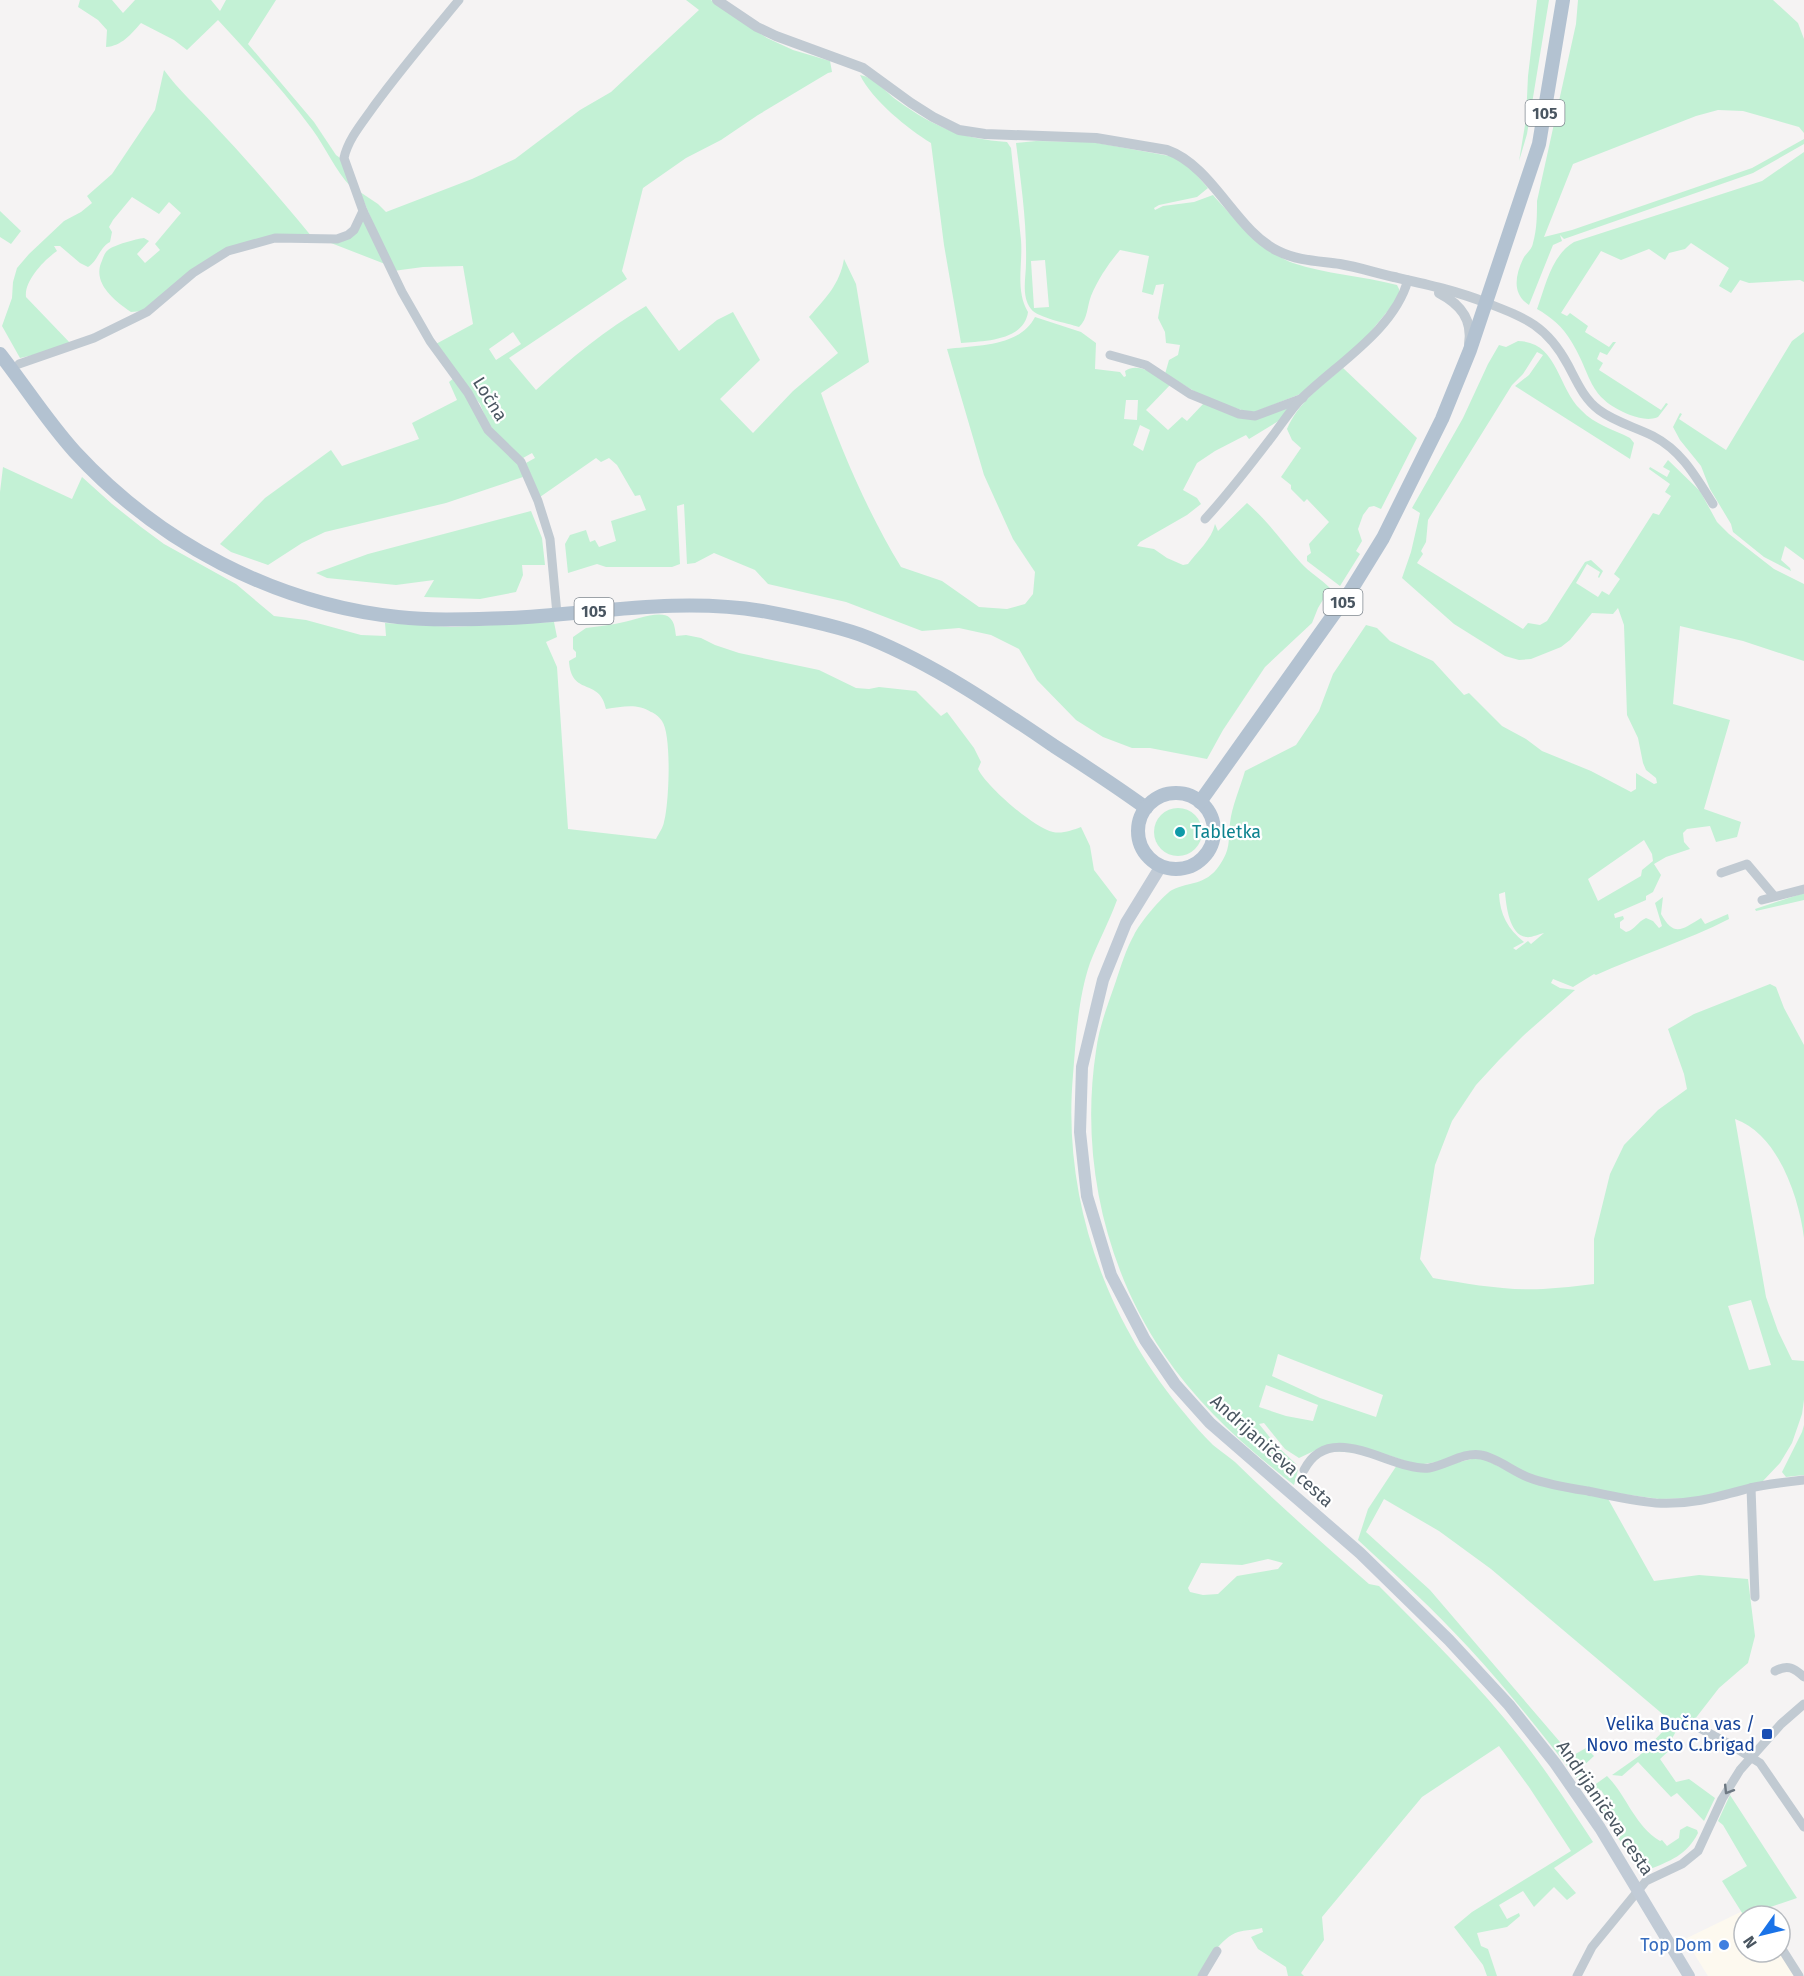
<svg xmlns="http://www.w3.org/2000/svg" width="1804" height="1976" font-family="'Fira Sans',sans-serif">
  <rect width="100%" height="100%" fill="#f5f3f3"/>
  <path fill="#fdf9ef" d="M1759 1903 1767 1916H1744V1952H1780V1938L1803 1976H1708L1685 1939Z"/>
  <g fill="#c3f1d5" fill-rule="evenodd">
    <path d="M80 0H112L123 13 135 0H211L220 11 226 0H276L248 44 314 122 336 155 340 158 351 187C335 170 326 148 312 129 284 91 251 56 218 20L187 50 174 40 141 23C131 34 122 46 106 47L107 30 98 20 78 7Z"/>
    <path d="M686 0H711L730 14 767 38 793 50 830 61 832 72 828 73 758 115 721 140 686 158 643 188 622 271 627 279 509 358 536 390C570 359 606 329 646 306L679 351 717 320 733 312 760 360 720 399 753 433 793 391 838 353 809 317C825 299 840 284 844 259L856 284 869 362 821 393C842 452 868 513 901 567L942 581 979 607 1007 609 1025 604 1033 594 1035 572 1013 539 984 475 947 349C976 345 1020 347 1035 317L1081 332 1096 343 1095 369 1120 372 1124 377 1126 376 1125 371C1139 361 1159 376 1171 384L1146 410 1168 430 1182 417 1187 421 1204 403 1239 418 1287 405 1289 410 1280 420 1249 439 1246 435 1215 451 1197 463 1183 490 1197 498 1201 504 1187 515 1140 542 1137 546 1154 549 1167 558 1183 565 1188 564C1197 552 1212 539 1215 524L1218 531 1247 503C1268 521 1283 543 1301 563 1309 572 1321 579 1330 588L1318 608 1312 623 1265 667 1223 730 1207 759 1150 748H1132L1103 737 1076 720 1037 680 1019 649 991 635 959 628 922 631 846 602 768 584 755 570 714 553 695 563 687 564 684 504 677 506 680 564 672 567H606L597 564 568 573 565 544 570 535 586 530 590 542 595 540 599 547 616 541 611 521 646 510 640 495 635 496 617 465 609 458 601 462 596 458 540 497 526 463 535 458 532 453 523 458 499 439 488 423 480 404 434 345 473 324 463 266 423 267 393 271 360 192 378 204 386 212 472 179 515 159 580 110 611 92 699 10ZM513 332 521 344 496 360 489 349ZM1126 400H1138L1137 420 1124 419ZM1140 425 1150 430 1143 451 1133 445Z"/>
    <path d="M1537 0H1549L1527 134 1519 161 1526 119 1528 76Z"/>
    <path d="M1578 0H1773L1798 23 1804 39V133L1799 127 1743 111 1718 110 1696 116 1573 164 1544 237 1572 230 1752 168 1804 139V144L1753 173 1564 239 1560 235 1562 241 1553 245 1529 305C1512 294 1515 276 1523 259 1526 253 1532 250 1533 243 1537 229 1537 215 1537 201L1576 24Z"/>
    <path d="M164 70C179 91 197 106 214 125 248 161 280 198 312 237L241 245 143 311 131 312C115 301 93 284 101 263 103 259 104 253 108 250 114 245 136 239 144 238L149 241 137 254 145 263 160 250 155 244 181 213 169 202 159 214 132 197 113 220 109 227 112 232 110 242C99 248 98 261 88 267L80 263 60 246H54L57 251C44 260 24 281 26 297L72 345 56 350 20 358 2 326 12 298 13 282 17 268 29 254 64 221 81 212 92 203 87 196 112 174 155 110Z"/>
    <path d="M860 75C876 78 885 92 898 101 934 127 963 139 1007 142L1011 148C1014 178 1018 209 1021 240 1023 265 1015 290 1028 312 1024 341 984 341 961 343L944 245 931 143C908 129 872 100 860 75Z"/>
    <path d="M1036 141 1092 142 1175 157 1194 172 1208 188 1197 197 1159 205 1154 208 1155 210 1163 206 1194 202 1213 195C1230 215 1269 255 1293 263 1325 274 1363 276 1397 285L1399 289 1400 296 1363 341 1308 391 1252 413 1211 401 1165 374 1169 360 1178 355 1180 345 1166 343 1165 332 1158 318 1164 284 1156 285 1153 295 1142 292 1149 256 1120 250C1109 263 1098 279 1091 296 1087 306 1088 319 1079 327 1067 323 1038 318 1031 309 1021 296 1026 278 1026 263 1027 223 1021 183 1016 143ZM1045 260 1049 307 1034 308 1031 261Z"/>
    <path d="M1804 152V282L1800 280 1749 283 1740 280 1731 293 1719 286 1729 268 1691 243 1685 249 1669 253 1665 260 1649 249 1621 260 1601 251 1561 313 1567 316 1570 313 1588 326 1585 332 1609 347 1613 342H1616L1607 355 1600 352 1597 359 1603 363 1599 370 1661 410 1666 403 1668 404 1658 417C1648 421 1640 418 1630 415 1586 397 1593 376 1571 341 1563 327 1551 317 1537 309 1546 285 1551 256 1574 242L1762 181Z"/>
    <path d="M0 211 21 231 11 244 0 237Z"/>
    <path d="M363 220 385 264 331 243C348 241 354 235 363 220Z"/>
    <path d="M1804 332V560L1785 546 1781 560 1790 568 1791 571 1764 557 1733 532 1731 524 1710 489 1701 466 1680 440 1673 427 1680 413 1682 414 1679 419 1726 450 1792 341Z"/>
    <path d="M1518 341C1558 342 1557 387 1581 410 1595 425 1613 429 1630 438L1634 443 1630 459 1515 386 1529 375 1543 355 1537 352 1523 374 1512 385 1428 520 1426 542 1421 551 1423 554 1417 563 1523 629 1528 623 1540 625 1547 621 1585 562 1591 560 1603 571 1599 578 1598 577 1600 572 1587 564 1576 583 1598 597 1602 591 1609 595 1620 579 1614 574 1653 513 1659 515 1671 496 1665 492 1670 484 1649 469 1650 467 1667 477 1670 471 1663 467 1668 460 1700 491 1717 522 1729 534 1774 569 1804 584V661L1743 641 1680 626 1673 704 1730 720 1704 809 1741 822 1737 837 1716 842 1710 826 1687 829 1683 833 1684 842 1690 849 1666 857 1654 864 1661 875 1653 892 1646 896V900L1614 914 1615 918 1623 916 1624 919 1620 922V928L1626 932C1635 930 1637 922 1646 918L1653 921 1659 928 1662 926 1655 903 1663 897 1661 914C1674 938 1683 929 1701 918L1705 924 1728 914 1729 919C1686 941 1640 955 1596 975L1594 974 1573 987 1553 979 1551 983 1560 988 1575 990 1523 1036 1499 1060 1476 1085 1452 1121 1435 1165 1420 1259 1433 1278C1469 1284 1507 1291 1543 1289 1560 1288 1577 1286 1594 1284V1239L1610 1174 1624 1145 1658 1110 1687 1089 1684 1074 1668 1029 1694 1014 1770 984 1776 987 1784 1008 1804 1045V1238C1799 1197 1778 1134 1735 1119L1766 1297 1778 1331 1792 1360 1804 1361V1400L1802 1414 1792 1443 1780 1463 1762 1482 1695 1498 1659 1499 1586 1489 1535 1478 1491 1454 1417 1465 1388 1455 1316 1450 1299 1458 1285 1449 1264 1423 1259 1424 1277 1446 1296 1464 1298 1470 1294 1485C1245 1447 1198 1405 1163 1353 1104 1266 1080 1155 1096 1051 1099 1027 1108 1004 1116 981 1121 966 1126 949 1134 935 1139 924 1162 896 1172 890 1190 881 1205 886 1219 866 1231 849 1228 842 1230 823 1232 806 1240 788 1245 771L1296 745 1319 711 1333 674 1366 625 1377 628 1390 641 1433 661 1464 695 1469 693 1502 726 1526 739 1542 751 1591 771 1631 792 1636 789V773L1654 784 1657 783 1656 778 1646 770 1643 763 1638 738 1627 715 1624 625 1618 608 1613 614 1592 613 1570 640 1561 647 1531 659 1519 660 1505 656 1454 624 1402 578 1411 552 1420 513 1412 508 1463 418 1488 364 1499 345 1506 347ZM1644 840 1652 854 1653 861 1642 870 1641 876 1598 901 1588 879ZM1505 892C1506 904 1509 935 1526 937 1531 938 1539 934 1544 933L1531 944 1528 941 1516 950 1513 948 1524 942C1508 929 1500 915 1499 894ZM1751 1300 1771 1365 1749 1370 1728 1306ZM1278 1354 1383 1395 1376 1417 1320 1398 1272 1376ZM1266 1385 1318 1405 1313 1421 1286 1416 1259 1407Z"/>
    <path d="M1343 368 1417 438 1381 509 1374 506 1369 507 1363 515 1358 529 1362 541 1356 551 1360 554 1340 586 1307 561V556L1311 553 1309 544 1329 522 1307 499 1304 502 1291 489V485L1281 477 1301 448 1292 440 1287 429C1298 403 1321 386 1343 368Z"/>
    <path d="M454 378 519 465 523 477 446 503 325 532 302 543 268 565 231 552 220 544 265 498 331 450 342 466 419 439 412 423 457 400 449 382Z"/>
    <path d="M3 467 72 499 82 477 112 504 141 527 164 544 236 584 274 616 306 620 361 635 386 636 385 623 451 627 554 622 557 637 546 642 557 667 568 829 656 839C659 833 663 828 664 822 669 805 672 735 662 721 660 718 655 713 651 712 637 703 622 707 606 709 600 677 571 697 569 661L576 657V652L573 649V637L586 628C599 626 612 625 624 622 635 620 661 609 670 618 675 623 675 630 676 636L686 635 701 638 715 645 739 653 819 670 856 688 869 689 879 687 916 691 941 716 947 712 974 748 981 762 978 769C987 787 1034 828 1053 832 1062 834 1073 830 1081 827L1090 846 1094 870 1117 900C1109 922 1098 942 1090 963 1078 998 1076 1038 1073 1075 1062 1199 1106 1321 1186 1415 1194 1425 1204 1436 1213 1445 1220 1451 1228 1456 1235 1462 1278 1504 1323 1544 1369 1584L1379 1586C1429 1636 1479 1685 1522 1740 1548 1773 1570 1807 1593 1842L1554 1868 1576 1893 1567 1900 1554 1887 1534 1907 1523 1891 1499 1905 1507 1919 1519 1913 1520 1916 1507 1927 1477 1933 1481 1946 1488 1949 1497 1976H1487L1483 1965 1454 1927 1472 1912 1571 1851 1529 1787 1499 1746 1422 1797 1322 1917 1324 1940 1301 1973 1304 1976H1288L1286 1967 1258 1949 1251 1937 1263 1932 1262 1928C1254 1930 1245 1930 1238 1932 1220 1938 1208 1962 1198 1976H0V492ZM1268 1559 1283 1563 1278 1569 1237 1576 1218 1594 1203 1595 1190 1592 1188 1588 1201 1563 1242 1565Z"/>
    <path d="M531 511 542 538 545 565H522L523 575 516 592 480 599 424 597 434 580 396 585 327 578 316 573 368 554Z"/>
    <circle cx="1178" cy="832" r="24"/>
    <path d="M1804 893V900L1756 911 1755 909Z"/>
    <path d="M1804 1425V1475L1786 1477 1782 1472 1802 1432Z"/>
    <path d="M1480 1457 1520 1477 1607 1497 1654 1581 1699 1575 1748 1579 1755 1636 1748 1663 1719 1688 1688 1728 1679 1726 1670 1742 1674 1746 1660 1759 1676 1782 1689 1779 1715 1798 1704 1821 1677 1793 1671 1797 1638 1762 1622 1776 1612 1775 1639 1756 1672 1722 1491 1569 1439 1531 1384 1499 1366 1532 1430 1590 1572 1756 1586 1748 1594 1756 1580 1769 1593 1786 1607 1776C1627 1796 1634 1825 1660 1841L1662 1840 1667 1846 1679 1838 1680 1830 1687 1826 1697 1830 1698 1833C1687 1855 1670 1861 1648 1870L1636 1864 1599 1810 1608 1801 1601 1790 1591 1797C1552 1746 1513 1696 1469 1648 1434 1610 1396 1575 1358 1540L1368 1509 1397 1465 1422 1471Z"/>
    <path d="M1730 1795 1797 1898 1744 1916 1722 1881 1747 1866 1723 1825 1718 1821Z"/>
  </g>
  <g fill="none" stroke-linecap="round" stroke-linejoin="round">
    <g stroke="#c1cad2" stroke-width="9">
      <path d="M459 0C430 35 401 69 374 106 363 122 348 139 344 158L363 211 402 292 430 341 468 393 488 430 521 462 538 501 550 539 557 614"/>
      <path d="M1487 303C1526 318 1547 326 1568 365 1577 382 1584 399 1599 410 1615 422 1635 427 1653 436 1682 451 1696 477 1713 504"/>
      <path d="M1110 355 1146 365 1190 394 1239 414 1255 416 1303 398"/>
      <path d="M19 364 94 338 147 312 193 273 228 251 275 238 337 239 348 235 354 230 363 211"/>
      <path d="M1205 519C1230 492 1252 463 1274 434 1283 422 1292 408 1302 398 1338 363 1394 330 1408 280"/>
      <path d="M1721 873 1747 864 1774 896"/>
      <path d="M1762 900 1804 889"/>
      <path d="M1304 1470C1331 1418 1392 1472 1429 1468 1447 1465 1463 1452 1481 1455 1496 1457 1515 1473 1530 1478 1549 1485 1569 1488 1588 1491 1611 1496 1633 1501 1656 1503 1691 1505 1717 1497 1750 1488 1767 1484 1786 1482 1804 1480"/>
      <path d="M1751 1488 1755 1597"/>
      <path d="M1775 1671C1788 1664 1794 1668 1804 1677"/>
      <path d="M1696 1726 1729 1744 1760 1763 1804 1827"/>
      <path d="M1780 1946 1799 1976"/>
      <path d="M1202 1976 1217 1951"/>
      <path d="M1577 1976 1592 1947 1646 1881 1682 1864 1698 1851 1722 1799 1740 1770 1781 1724 1804 1704"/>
    </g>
    <g stroke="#c1cad2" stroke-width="10">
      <path d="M717 0 757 27 776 36 863 68 911 103 933 117 959 130 985 134 1096 138 1167 150C1213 166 1236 231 1278 251 1298 261 1319 261 1340 264 1358 267 1376 273 1394 277 1425 284 1457 291 1487 303"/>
      <path d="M1439 293C1460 304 1473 319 1469 344"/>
    </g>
    <path stroke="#c1cbd6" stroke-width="12" d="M1161 866 1126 923 1103 980 1082 1067 1080 1132 1087 1196 1111 1275 1145 1340 1175 1384 1210 1423 1360 1553 1449 1640 1509 1705 1555 1763 1600 1828 1689 1976"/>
    <g stroke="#b3c2d1" stroke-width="14">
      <path d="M0 354C25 386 47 421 75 452 159 543 275 604 398 617 435 621 472 619 509 618 593 614 677 597 762 611 794 617 839 626 869 638 935 665 995 706 1054 746 1085 766 1116 786 1146 808"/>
      <circle cx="1176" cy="831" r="38"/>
      <path d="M1200 802 1351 590 1383 538 1442 419 1470 350 1539 144 1563 0"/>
    </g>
  </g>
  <defs><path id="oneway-chevron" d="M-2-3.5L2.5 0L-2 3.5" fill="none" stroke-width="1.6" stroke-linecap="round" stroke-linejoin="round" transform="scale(1.5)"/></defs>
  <use stroke="#6e7983" href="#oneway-chevron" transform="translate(1728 1790) rotate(122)"/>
  <circle fill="#0f9aa8" stroke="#fff" stroke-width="2" cx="1180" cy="832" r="6"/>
  <rect fill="#1a4fb4" stroke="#fff" stroke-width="2" x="1761" y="1728" width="12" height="12" rx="3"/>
  <circle fill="#3f7fe0" stroke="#fff" stroke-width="2" cx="1724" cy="1945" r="6"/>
  <g text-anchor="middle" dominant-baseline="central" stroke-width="4.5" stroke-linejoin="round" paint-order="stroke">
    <g fill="#fff" stroke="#808990" stroke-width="1.5">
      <rect x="1525.5" y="100" width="39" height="26" rx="4.5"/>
      <rect x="1323.5" y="589" width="39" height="26" rx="4.5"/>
      <rect x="574.5" y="598" width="39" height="26" rx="4.5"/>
    </g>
    <g font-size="16" font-weight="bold" fill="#4a5661">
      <text x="1545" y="113">105</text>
      <text x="1343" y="602">105</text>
      <text x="594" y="611">105</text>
    </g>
    <g font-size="18" fill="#4a5661" stroke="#fff">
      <text transform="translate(490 399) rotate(58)">Ločna</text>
      <text transform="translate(1272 1451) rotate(42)">Andrijaničeva cesta</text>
      <text transform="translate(1605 1808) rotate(56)">Andrijaničeva cesta</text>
    </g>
    <g font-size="18" fill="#0d838f" stroke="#fff" text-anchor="start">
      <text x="1192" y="832">Tabletka</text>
    </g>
    <g font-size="18" fill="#164399" stroke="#fff" text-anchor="end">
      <text x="1755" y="1724">Velika Bučna vas /<tspan x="1755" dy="21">Novo mesto C.brigad</tspan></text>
    </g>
    <g font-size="18" fill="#366cbe" stroke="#fff" text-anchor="end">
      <text x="1712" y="1945">Top Dom</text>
    </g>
  </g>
  <g transform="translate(1762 1934) rotate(236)"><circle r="28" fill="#ffffff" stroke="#b7bbc0" stroke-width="1.5"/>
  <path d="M0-4.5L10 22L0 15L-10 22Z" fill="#1a73e8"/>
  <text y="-9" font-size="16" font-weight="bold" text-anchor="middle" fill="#4a5661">N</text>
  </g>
</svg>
